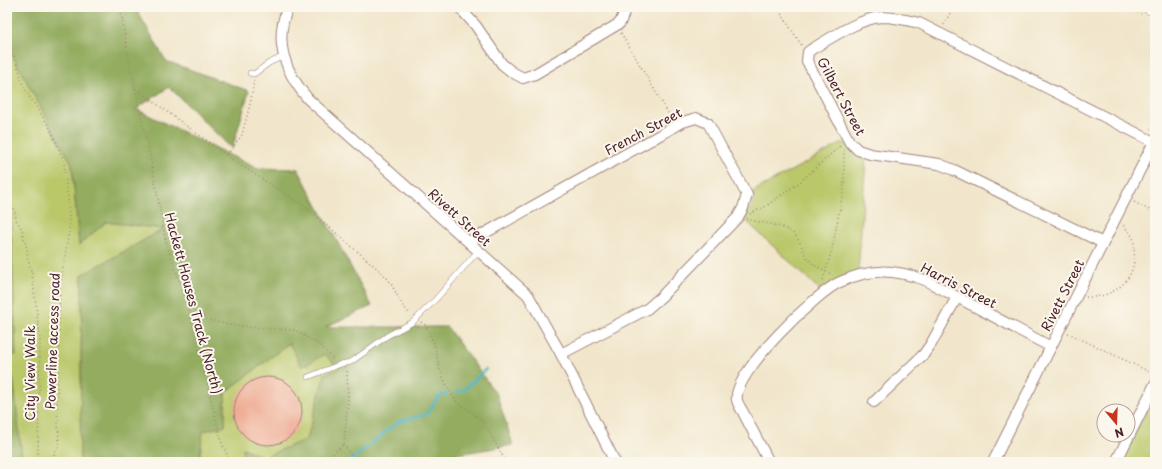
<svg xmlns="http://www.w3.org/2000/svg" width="1162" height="469" font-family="'Playpen Sans',sans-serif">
  <rect width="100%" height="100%" fill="#fbf7ec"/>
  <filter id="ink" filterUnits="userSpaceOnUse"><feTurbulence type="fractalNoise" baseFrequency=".025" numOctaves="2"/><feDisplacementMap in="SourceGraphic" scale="8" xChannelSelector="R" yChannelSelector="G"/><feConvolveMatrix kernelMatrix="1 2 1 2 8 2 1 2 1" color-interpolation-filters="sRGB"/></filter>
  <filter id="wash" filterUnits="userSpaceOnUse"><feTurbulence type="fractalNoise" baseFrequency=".012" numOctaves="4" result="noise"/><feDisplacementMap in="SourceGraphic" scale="16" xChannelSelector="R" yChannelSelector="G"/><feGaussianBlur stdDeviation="0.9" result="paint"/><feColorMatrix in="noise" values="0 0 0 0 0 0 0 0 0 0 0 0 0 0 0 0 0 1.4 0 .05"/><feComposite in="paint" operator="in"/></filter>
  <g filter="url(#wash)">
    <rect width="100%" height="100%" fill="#f1e6cb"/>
    <g fill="#bac86a" stroke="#82744a">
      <path d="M7 46 72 164 79 244 106 222 164 229 82 275 80 462H7V458H22L13 377 7 379V353L15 355 10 195 7 189Z"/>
      <path d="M844 142 854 153 866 158 858 273 822 292 743 218 754 201 752 192Z"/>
      <path d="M289 343 325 354 339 369 325 374 307 439 264 457 243 448 242 462H199L203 431 225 426V393Z"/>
      <path d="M1155 393V462H1121Z"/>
    </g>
    <g fill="#93ac5e" stroke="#6e6644">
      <path d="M7 7H135L166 61 249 91 232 149 169 87 136 109 256 168 298 169 372 306 325 327H447L497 395 513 445 434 458 442 462H242L243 448 264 457 307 439 325 374 339 369 325 354 302 367 289 343 225 393V426L203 431 199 462H80L82 275 164 229 106 222 79 245 72 164 7 46Z"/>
      <path d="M7 189 10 195 16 355 7 353Z"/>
      <path d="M13 377 22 458H7V379Z"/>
    </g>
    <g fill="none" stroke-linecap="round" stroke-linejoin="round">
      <g stroke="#47b3c4" stroke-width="2.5">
        <path d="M456 392 464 390 486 369"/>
        <path d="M349 462 398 422 427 414 439 396 447 394"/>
      </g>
    </g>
    <g id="blocks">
      <circle fill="#eea890" cx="268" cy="411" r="34"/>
    </g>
  </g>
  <g filter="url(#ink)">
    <use href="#blocks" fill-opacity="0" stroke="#9e827b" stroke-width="1"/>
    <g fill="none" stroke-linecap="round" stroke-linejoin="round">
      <g stroke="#9e827b" stroke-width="6">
        <g id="service">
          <path d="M250 73 254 74 269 63 284 56"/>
          <path d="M308 377 341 364 351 362 387 336 413 322 436 299 478 251"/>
        </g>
      </g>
      <g stroke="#9e827b" stroke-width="12">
        <g id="minor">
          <path d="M288 7C273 42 285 72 308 99L528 295 561 354 615 462"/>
          <path d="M459 7 476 26 502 64 512 72 523 78 535 74 620 23 624 13V7"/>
          <path d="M469 242 683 122 696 118 708 123 747 195 743 208 738 217 662 296 647 309 561 354"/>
          <path d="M1103 243 954 170 939 164 870 154 858 150 849 141 807 61 808 52 812 49C831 38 860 18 882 17 895 17 907 20 919 23L1154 142"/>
          <path d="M874 402 924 354 931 344 957 297"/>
          <path d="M769 462C761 446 752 430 744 414 742 410 738 405 737 400 731 375 817 292 840 282 872 268 893 269 925 280L1051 347"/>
          <path d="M993 462 1155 140"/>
          <path d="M1116 462 1155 384"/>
        </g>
      </g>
      <g stroke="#9e827b" stroke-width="14">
        <path id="tertiary" d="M1149 7 1155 10"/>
      </g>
      <g stroke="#9e827b" stroke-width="1.5" stroke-dasharray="1 3" stroke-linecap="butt">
        <path d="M118 7 121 13 129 60 152 166 166 242 187 302 222 443 230 462"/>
        <path d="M777 7 802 46"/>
        <path d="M1126 7 1141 14"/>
        <path d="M944 25 953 7"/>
        <path d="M621 33 671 118"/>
        <path d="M7 42 12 48 24 88 50 128 64 162 69 208V232L60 285 57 401 59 445 50 462"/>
        <path d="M135 88 234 161 307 208 379 270 389 280 403 306 410 314"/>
        <path d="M1150 129 1155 125"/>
        <path d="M227 155 242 135 251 100 254 80"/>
        <path d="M7 194 15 212 16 220 22 229 23 236 27 248 28 259 32 274 40 338 38 450 37 462"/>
        <path d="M1134 202 1155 213"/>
        <path d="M750 214 766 206 800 182 841 145"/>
        <path d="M747 219C760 223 780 224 791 232 801 238 802 252 809 260 815 267 825 270 833 275"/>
        <path d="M823 280 832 249 844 188V150"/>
        <path d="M1086 297C1113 299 1138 279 1134 250 1134 246 1134 241 1133 238 1131 233 1126 229 1123 225"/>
        <path d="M188 303 207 319 229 325 260 328 295 330 321 346 333 359"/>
        <path d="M421 322 425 325 434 343 439 367 445 382 456 401 483 421 506 462"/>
        <path d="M1068 333 1152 373 1155 367"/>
        <path d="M344 444 348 400 347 370"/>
        <path d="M344 444 355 462"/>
        <path d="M324 462 344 444"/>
      </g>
      <use href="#service" stroke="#fff" stroke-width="5"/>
      <use href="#minor" stroke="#fff" stroke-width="10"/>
      <use href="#tertiary" stroke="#fff" stroke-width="13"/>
    </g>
  </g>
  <g text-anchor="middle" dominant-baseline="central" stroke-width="4" stroke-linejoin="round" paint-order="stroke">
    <g font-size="13" fill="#4a1f2b" stroke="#fbf7ec">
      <text transform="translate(842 96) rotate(62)">Gilbert Street</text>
      <text transform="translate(643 131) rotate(-28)">French Street</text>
      <text transform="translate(460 217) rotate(42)">Rivett Street</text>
      <text transform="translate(959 285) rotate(27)">Harris Street</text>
      <text transform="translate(1062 295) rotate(-63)">Rivett Street</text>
      <text transform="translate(194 303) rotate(75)">Hackett Houses Track (North)</text>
      <text transform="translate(52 341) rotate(-88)">Powerline access road</text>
      <text transform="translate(29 373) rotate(-90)">City View Walk</text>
    </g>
  </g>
  <rect width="1162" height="469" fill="none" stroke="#fbf7ec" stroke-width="24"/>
  <g transform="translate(1116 423) rotate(161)"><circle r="19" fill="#fbf7ec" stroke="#b4a19f"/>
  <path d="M0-3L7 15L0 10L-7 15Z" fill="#c8321e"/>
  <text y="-6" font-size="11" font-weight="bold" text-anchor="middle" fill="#4a1f2b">N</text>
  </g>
</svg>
